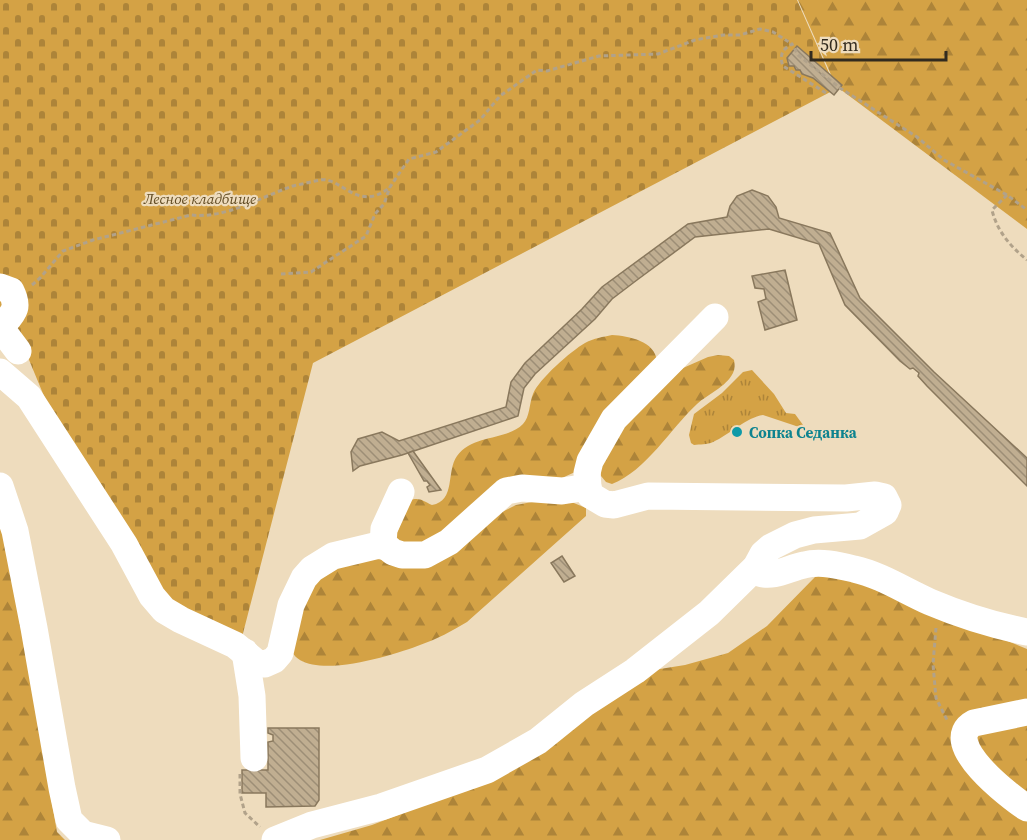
<svg xmlns="http://www.w3.org/2000/svg" width="1027" height="840" font-family="'Source Serif 4',serif">
  <defs>
    <pattern id="grass-tufts" width="24" height="20" patternUnits="userSpaceOnUse" patternTransform="scale(1.5)"><rect width="24" height="20" fill="#d4a245"/><path d="M3 7l-1-3M5 7V3M7 7l1-3M15 17l-1-3M17 17v-4M19 17l1-3" fill="none" stroke="#ad8439"/></pattern>
    <pattern id="forest-firs" width="22" height="20" patternUnits="userSpaceOnUse" patternTransform="scale(1.5)"><rect width="22" height="20" fill="#d4a245"/><path d="M5 1l3.5 6h-7zM16 11l3.5 6h-7z" fill="#ad8439"/></pattern>
    <pattern id="cemetery-stones" width="16" height="16" patternUnits="userSpaceOnUse" patternTransform="scale(1.5)"><rect width="16" height="16" fill="#d4a245"/><path d="M2 7V4a2 2 0 0 1 4 0v3zM10 15v-3a2 2 0 0 1 4 0v3z" fill="#ad8439"/></pattern>
    <pattern id="building-back-hatch" width="6" height="6" patternUnits="userSpaceOnUse" patternTransform="scale(1.5)"><rect width="6" height="6" fill="#c0ae91"/><path d="M-1 5l2 2M0 0l6 6M5-1l2 2" fill="none" stroke="#9d8e76"/></pattern>
  </defs>
  <rect width="100%" height="100%" fill="#eedcbd"/>
  <path fill="url(#grass-tufts)" d="M752 370 774 394 786 413 795 414 809 433 806 434 802 428 763 415C747 417 729 435 713 442 707 445 700 444 694 445L691 443 689 435 694 414 722 393 743 372Z"/>
  <g fill="url(#forest-firs)">
    <path d="M798 0H1027V229L836 86Z"/>
    <path d="M612 335C629 336 655 341 657 361L575 472 420 544 400 542 395 538 410 500C420 497 423 501 432 505 456 501 446 471 457 456 473 434 506 441 523 424 530 417 529 404 533 394 539 379 571 351 585 343 594 338 603 337 612 335Z"/>
    <path d="M718 355 729 356 734 360C735 364 735 369 733 373 726 387 708 394 697 404 671 428 646 471 612 484L606 482 601 476V468L619 428 683 368 708 357Z"/>
    <path d="M569 501 586 508V516L467 622C452 631 437 639 420 645 394 655 290 689 289 640L319 572 373 558 400 564 516 505 532 502Z"/>
    <path d="M0 514 3 523 57 832 65 840H0Z"/>
    <path d="M828 572 851 578 1027 649V840H320L372 825 494 778 641 672 685 665 728 653 767 626 815 577Z"/>
  </g>
  <path fill="url(#cemetery-stones)" d="M0 0H797L836 89 313 363 242 637 176 606 156 584 56 425 27 355 0 341Z"/>
  <g fill="url(#building-back-hatch)" stroke="#89785d" stroke-width="1.5">
    <path d="M797 46 842 85 834 95 813 78 802 74 800 70H796L794 66H789L787 58Z"/>
    <path d="M752 190 768 196 776 207 779 218 830 233 860 298 934 372 1027 458V486L927 386 918 376 919 373 913 368 910 369 900 361 845 305 819 244 769 229 695 237 637 280 612 299 595 319 535 374 524 388 518 416 402 455 360 466 353 471 351 452 358 439 382 432 399 441 506 407 511 382 525 363 582 309 602 287 688 224 727 217 730 206 737 196Z"/>
    <path d="M785 270 797 320 765 330 758 302 766 299 764 289 755 288 752 276Z"/>
    <path d="M413 451 441 490 429 492 427 487 430 485 427 481H424L408 453Z"/>
    <path d="M562 556 575 576 564 582 551 563Z"/>
    <path d="M268 728H319V800L315 806 266 807V793H242V770H268V742L273 741V735L268 733Z"/>
  </g>
  <g fill="none" stroke-linecap="round" stroke-linejoin="round">
    <g stroke="#b1a28a" stroke-width="3" stroke-dasharray="4.5 3" stroke-linecap="butt">
      <path d="M826 93 783 66C779 56 782 49 792 44L798 55 840 88 917 137 944 160 1007 195 1027 210"/>
      <path d="M1007 195 992 210C997 231 1010 246 1027 260"/>
      <path d="M281 274 311 272 366 236 375 214 384 204 390 187 409 159 436 152 480 120 500 96 537 70 547 71 599 56 658 54 695 40 723 35H740L760 29 773 32 792 44"/>
      <path d="M32 285 40 278 63 251 93 240 191 215C226 219 260 197 293 186 302 184 311 182 320 180 341 176 357 213 389 188"/>
      <path d="M936 628 933 664 936 698 947 720"/>
      <path d="M240 774V794L245 813 260 827"/>
    </g>
    <g stroke="#fff" stroke-width="27">
      <path d="M0 287 11 291C20 309 13 313 1 327"/>
      <path d="M0 327 18 351"/>
      <path d="M0 372 29 397 124 544 152 596 164 610 181 620 235 645 257 663 265 664 274 660 280 653 291 605 304 578 312 569 333 556 383 544"/>
      <path d="M0 486 15 531 34 628 62 788 69 820 83 834 107 840"/>
      <path d="M401 492 384 529 383 544 393 552 402 555H425L449 542 506 491 522 488 562 491 588 487"/>
      <path d="M756 567 759 573C774 578 789 568 804 565 820 561 838 565 854 569 881 575 905 591 930 602 963 616 992 625 1027 632"/>
      <path d="M245 652 252 696 254 758"/>
      <path d="M1027 712 974 723C938 742 1010 797 1027 808"/>
      <path d="M275 840 312 825 381 807 487 770 538 741 584 704 635 671 709 613 756 567 763 554 771 547 795 535 814 530 860 526 885 512 888 505 884 497 875 495 846 498 648 496 614 505 605 504 590 495 588 487 587 473 590 461 614 419 715 317"/>
    </g>
  </g>
  <circle fill="#0f9aa8" stroke="#eedcbd" stroke-width="2" cx="737" cy="432" r="6"/>
  <g text-anchor="middle" dominant-baseline="central" stroke-width="4.5" stroke-linejoin="round" paint-order="stroke">
    <g font-size="15" font-style="italic" fill="#624c24" stroke="#eedcbd">
      <text x="200" y="198">Лесное кладбище</text>
    </g>
    <g font-size="15" font-weight="bold" fill="#0d838f" stroke="#eedcbd" text-anchor="start">
      <text x="749" y="432">Сопка Седанка</text>
    </g>
  </g>
  <path d="M811 51v9h135v-9" fill="none" stroke="#322b1f" stroke-width="3"/>
  <text x="820" y="51" font-size="18" fill="#322b1f" stroke="#eedcbd" stroke-width="4.5" paint-order="stroke">50 m</text>
</svg>
